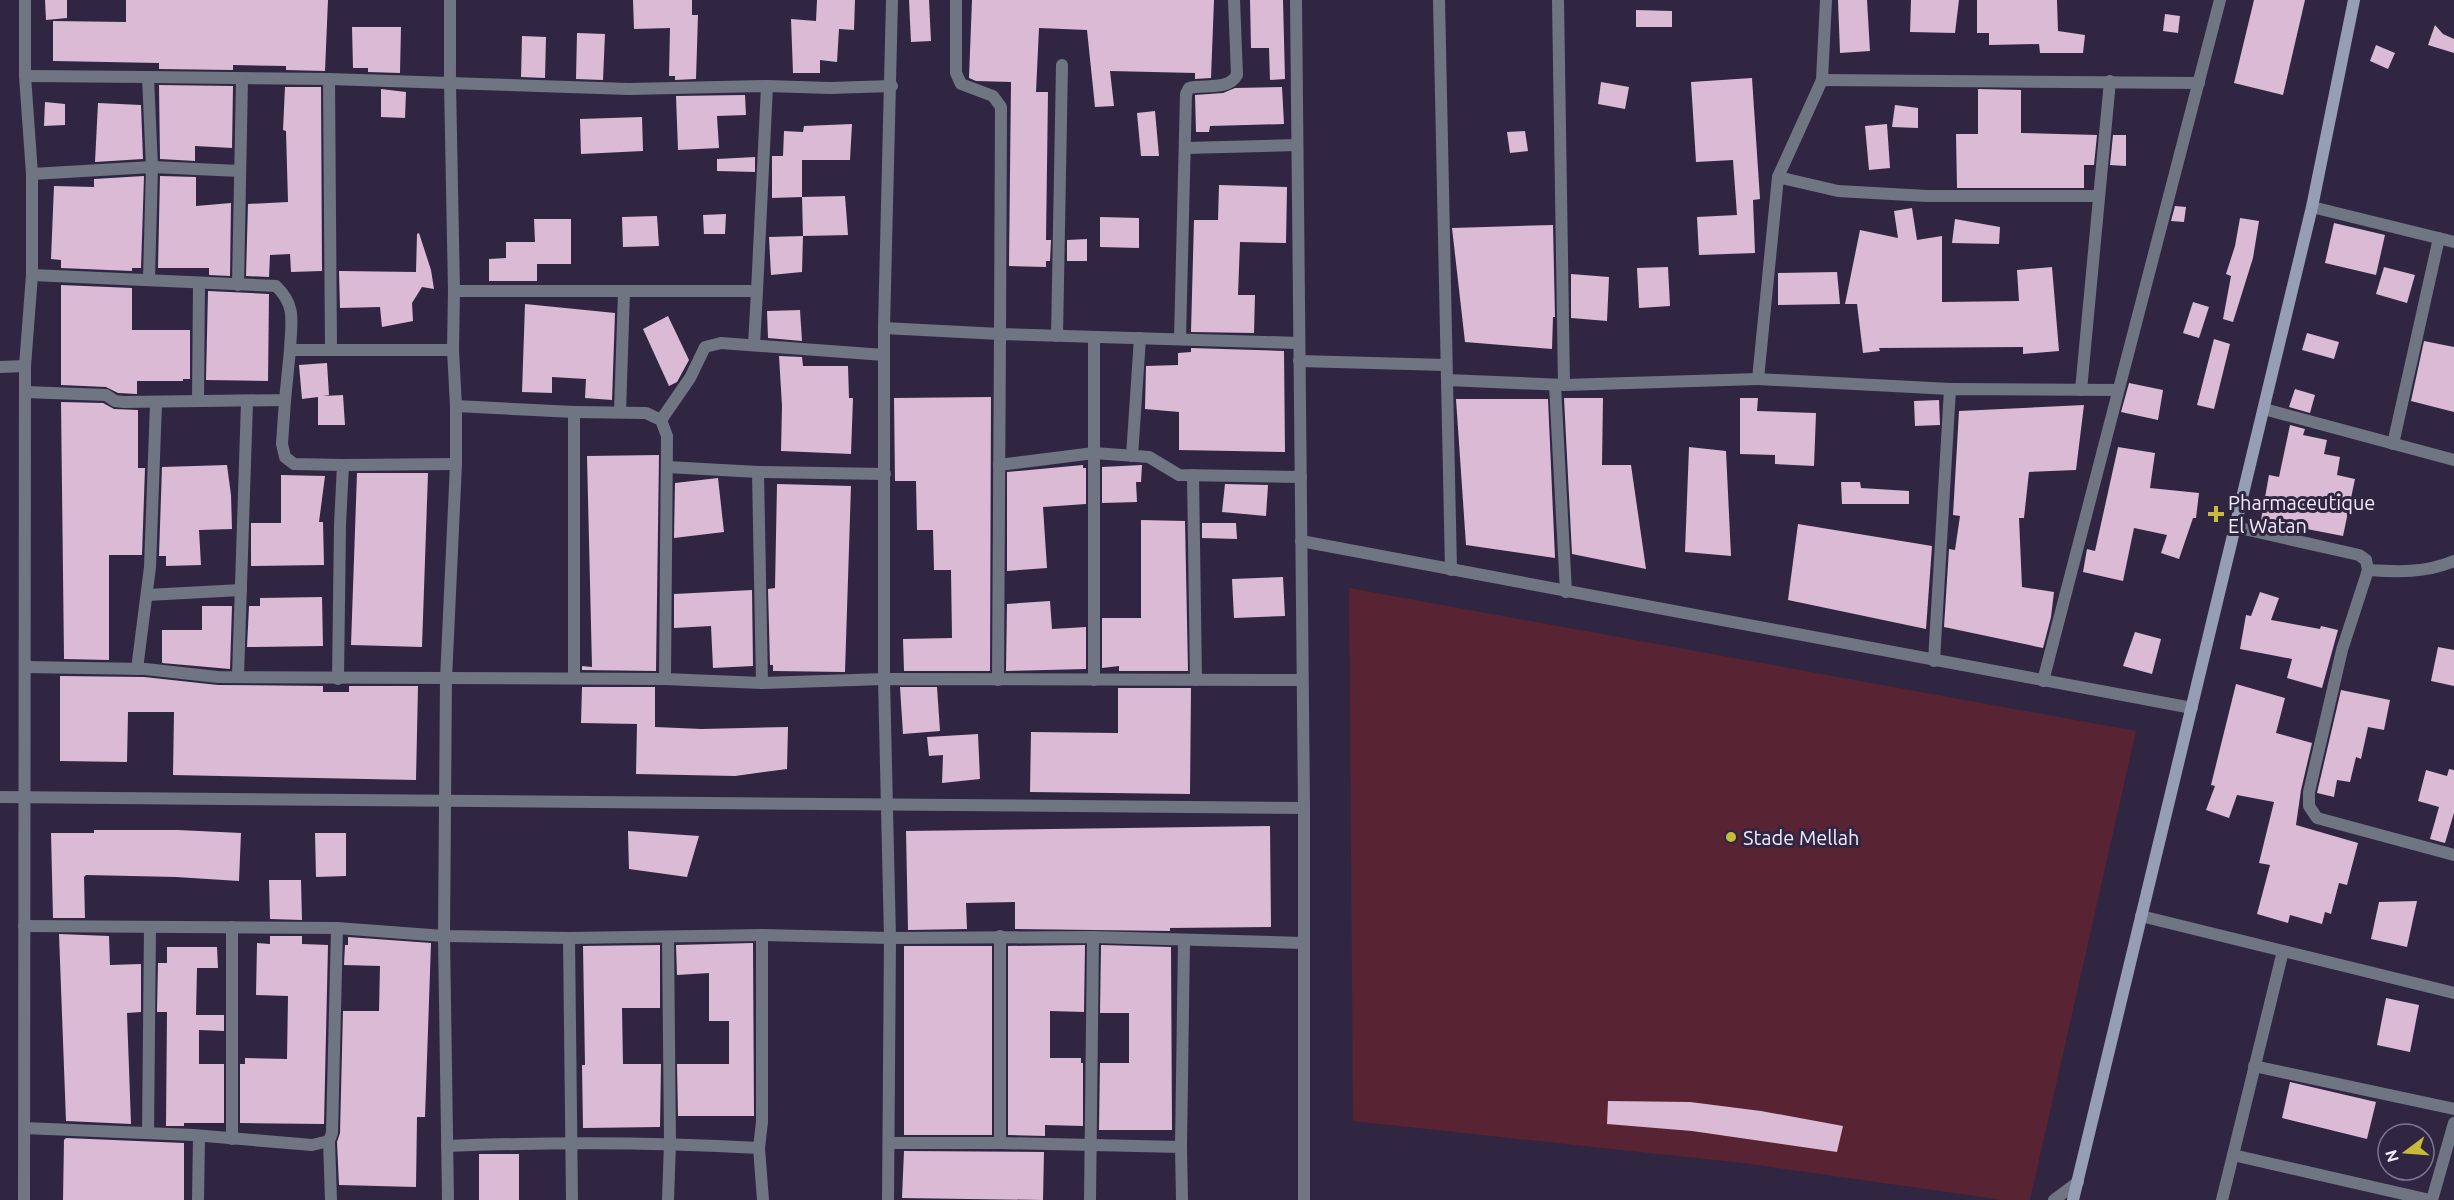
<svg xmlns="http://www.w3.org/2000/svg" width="2454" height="1200" font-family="Ubuntu,sans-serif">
  <rect width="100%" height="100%" fill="#302641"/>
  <path fill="#582332" d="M1349 588 2136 731 2030 1200H2003L1743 1163 1353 1121Z"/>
  <g fill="#dabad4">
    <path d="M45 0H67V18L46 20Z"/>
    <path d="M126 0H328L325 71 286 70V66L233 65V70L159 69V63L53 61V21L126 22Z"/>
    <path d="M633 0H692V15H698L696 79 675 80V76H669L670 28 634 29Z"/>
    <path d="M817 0H855L854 30 839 29 837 62 820 60V73H793L791 19 816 21Z"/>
    <path d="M909 0H929L931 41 911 42Z"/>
    <path d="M972 0H1214L1211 78 1195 79V73L1110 71 1114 106 1095 107 1087 30 1039 28 1036 92H1048L1046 240H1051L1050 261H1046V267L1009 266 1011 82 976 81 969 78Z"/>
    <path d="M1250 0H1283L1285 79 1270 80 1269 48H1251Z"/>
    <path d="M1838 0H1867L1870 51 1840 53Z"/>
    <path d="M1911 0H1959L1955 33 1910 32Z"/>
    <path d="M1977 0H2057L2058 31 2085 35 2083 53H2040L2039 44 1989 45V33H1977Z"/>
    <path d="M2254 0H2305L2283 95 2234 83Z"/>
    <path d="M1636 10 1672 11V27H1636Z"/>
    <path d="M2165 14 2180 16 2178 33 2163 31Z"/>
    <path d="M2435 25 2443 34 2454 39V53L2428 45Z"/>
    <path d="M352 27H401L400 73 368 72V68H353Z"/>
    <path d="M577 33 605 34 603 80 576 79Z"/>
    <path d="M522 36 546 37 545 78 521 77Z"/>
    <path d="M2376 45 2395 53 2388 69 2370 61Z"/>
    <path d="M1752 78 1760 199 1753 200 1755 253 1699 255 1697 217 1737 215 1733 160 1696 162 1691 82Z"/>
    <path d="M1601 82 1629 87 1625 109 1598 104Z"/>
    <path d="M159 85 233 86 232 148 195 146V161L160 159Z"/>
    <path d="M285 87H321L322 271 291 272 290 254 270 255 269 277 246 276 248 204 288 202 286 131 283 130Z"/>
    <path d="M1282 87 1284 124 1210 126 1209 132H1196L1195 95 1223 93 1235 88Z"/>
    <path d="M381 89 406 92 405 118 381 117Z"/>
    <path d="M1978 89 2021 90V133L2097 135 2094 165H2084V188H1957L1956 134H1978Z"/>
    <path d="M745 95 746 115 717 116 719 148 678 150 676 96Z"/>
    <path d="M45 102 65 104V125L44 126Z"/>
    <path d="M98 103 141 105 143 159 95 162Z"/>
    <path d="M1895 105 1918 108V128L1892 127Z"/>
    <path d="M1155 111 1159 156H1141L1137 113Z"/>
    <path d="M642 117 643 151 581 154 580 119Z"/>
    <path d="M852 124 850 160H802V197L772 198V156H783L784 131 803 132 804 126Z"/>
    <path d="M1887 124 1890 168 1869 170 1865 126Z"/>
    <path d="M1525 131 1528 151 1510 153 1507 132Z"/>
    <path d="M2113 135H2126V166L2110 165Z"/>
    <path d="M755 157V172L717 171V159Z"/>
    <path d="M144 176 141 268H132V271L61 268V260L51 259 54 186 94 187V179Z"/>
    <path d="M160 176 196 177V206L231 203 230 276 209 275V268H158Z"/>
    <path d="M1219 185 1287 187 1286 243 1240 242 1238 295H1255L1254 333 1191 332 1194 220H1218Z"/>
    <path d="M845 196 848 235 803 236 802 197Z"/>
    <path d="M2175 206 2186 207 2184 222 2171 221Z"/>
    <path d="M1912 208 1917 240 1942 236V302L2019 301 2017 270 2052 267 2059 351 2023 354V347L1879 348 1880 351 1863 353 1857 304H1845L1860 230 1898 238 1894 211Z"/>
    <path d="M726 214 725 234H704L703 215Z"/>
    <path d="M657 216 659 246 623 247 622 217Z"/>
    <path d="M1100 217 1139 218V248L1100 247Z"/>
    <path d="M2240 218 2259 221 2253 258 2233 322 2223 319 2231 276 2226 274 2235 246Z"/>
    <path d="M534 219H571V264H537V281H489V259L506 258V242H535Z"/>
    <path d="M1955 219 2000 227 1999 244 1952 243Z"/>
    <path d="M2334 223 2385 235 2376 275 2325 263Z"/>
    <path d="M1553 225 1555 317H1553L1552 349 1465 342 1452 228Z"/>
    <path d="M419 233 431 270 434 289 422 287 412 303 413 321 382 327 380 307 340 308 339 271 416 272 417 234Z"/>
    <path d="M803 236 802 272 771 275 769 237Z"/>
    <path d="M1087 239V261H1067V240Z"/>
    <path d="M1668 267 1670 306 1639 308 1637 268Z"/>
    <path d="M2384 267 2415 275 2407 303 2376 294Z"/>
    <path d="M1837 272 1840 304 1778 305V273Z"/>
    <path d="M1571 274 1609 277 1607 321 1571 318Z"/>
    <path d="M61 285 132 288V330H190V379H183V381H137V394L118 393 106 387 61 385Z"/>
    <path d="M208 291 269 294 268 381 206 380Z"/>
    <path d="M2193 302 2209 307 2199 338 2183 333Z"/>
    <path d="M525 304 615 313 612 400 585 398 586 379 552 377V393L522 392Z"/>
    <path d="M800 310 802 341 768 338 767 311Z"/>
    <path d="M668 316 689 360 677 382 669 386 643 329Z"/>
    <path d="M2307 333 2339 342 2334 359 2302 350Z"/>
    <path d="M2214 339 2230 344 2214 409 2197 405Z"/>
    <path d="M2424 341 2454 347V412L2411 401Z"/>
    <path d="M1191 348 1284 351 1285 452 1179 450V412L1145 409 1146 366 1178 365V353L1191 352Z"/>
    <path d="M779 356 802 357 803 366H848L849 398H853L851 454 781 451 782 406Z"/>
    <path d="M327 363 329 395 323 396 343 395 345 425H318V397L302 399 299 365Z"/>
    <path d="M2129 383 2163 390 2158 420 2121 412Z"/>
    <path d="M2295 389 2315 395 2310 413 2289 407Z"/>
    <path d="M991 397 990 671H904L903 639 952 638 951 570H934L933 530H917L916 481H895L894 398Z"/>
    <path d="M1564 398H1603L1602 465H1631L1646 569 1572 554Z"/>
    <path d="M1740 398H1758L1757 411 1816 413 1814 466 1775 464V455L1740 454Z"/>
    <path d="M1456 399H1548L1555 558 1466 545Z"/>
    <path d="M1939 400 1940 425 1915 426 1914 401Z"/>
    <path d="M61 402 103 403 114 409 138 410V468H145L142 555H109V660L64 659Z"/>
    <path d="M2084 405 2076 470 2029 472 2024 518H2019L2022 587 2054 592 2051 617 2043 648 1944 627 1949 549 1955 550 1960 516 1953 515 1959 411Z"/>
    <path d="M2290 425 2305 429 2303 435 2327 440 2324 454 2340 457 2337 475 2355 479 2343 536 2261 520 2269 475 2279 477Z"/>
    <path d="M1689 447 1726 451 1731 556 1685 552Z"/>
    <path d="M2118 447 2155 453 2150 488 2199 493 2196 518H2193L2179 559 2161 553 2167 535 2134 528 2123 581 2083 572 2087 549 2095 551Z"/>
    <path d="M659 455 656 671 582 670V666L592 667 587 456Z"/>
    <path d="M227 465 231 495 232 529 199 530 201 565 166 566V556H159L162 467Z"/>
    <path d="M1083 465V468H1086V504L1043 507 1047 568 1007 571V472Z"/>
    <path d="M1142 465 1141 482H1136L1137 502 1102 503V467Z"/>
    <path d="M357 473H428L422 647 351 645Z"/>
    <path d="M281 475 325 476 319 522H323L324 565 251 566V523H281Z"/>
    <path d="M718 478 724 532 674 538 675 483Z"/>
    <path d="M1841 482H1860L1861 488 1909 491V504H1842Z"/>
    <path d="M777 484 851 486 845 672 773 671V665H770L768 589 775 588Z"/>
    <path d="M1225 484 1268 485 1266 516 1222 512Z"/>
    <path d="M1141 520 1185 521 1188 671H1119V666L1102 668V618H1141Z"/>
    <path d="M1202 523H1236L1237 539 1202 538Z"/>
    <path d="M1798 524 1932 546 1926 629 1788 600Z"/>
    <path d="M1283 577 1285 616 1234 618 1232 579Z"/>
    <path d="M752 590 753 666 713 668 711 626 674 628V594Z"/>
    <path d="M2260 592 2279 598 2271 620 2320 629 2321 626 2338 630 2322 688 2287 678 2292 659 2240 649 2246 615 2251 616Z"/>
    <path d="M322 597 323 646 247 647 249 606H260V598Z"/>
    <path d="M1050 601 1052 629 1086 627V669L1006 671 1007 604Z"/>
    <path d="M202 606H232L230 669 162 663V630H202Z"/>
    <path d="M2135 632 2161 639 2152 674 2123 666Z"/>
    <path d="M2438 647 2454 650V686L2431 681Z"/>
    <path d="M60 676 144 677 218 685 323 686V692H349V686H418L416 780 173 775 174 712H128L127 762 60 761Z"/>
    <path d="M2236 684 2285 698 2276 733 2312 743 2301 790 2296 825 2358 843 2347 885 2339 883 2331 914 2325 912 2322 924 2290 915 2288 923 2257 914 2270 865 2259 863 2274 802 2237 795 2229 818 2206 810 2215 786 2211 785Z"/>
    <path d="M582 687H655V727L702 729 788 727 787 769 735 776 636 774 637 724 581 723Z"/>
    <path d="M900 687H937L940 731 903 734Z"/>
    <path d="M1118 688H1191L1190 794 1030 792 1031 732 1118 733Z"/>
    <path d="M2341 690 2390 700 2384 730 2368 727 2361 759 2356 757 2350 782 2337 780 2334 797 2317 793Z"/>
    <path d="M978 734 980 779 942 783 943 755 929 756 927 737Z"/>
    <path d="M2449 769 2454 770V813L2445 843 2430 839 2439 807 2418 801 2426 770 2447 776Z"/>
    <path d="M1270 826 1271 927 1170 928V931L1015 929V902L966 903 967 929 908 930 906 831Z"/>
    <path d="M94 830H178L241 833 239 881 176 877 86 875 84 877 85 918H53L51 833H94Z"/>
    <path d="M628 831 699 836 687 877 629 869Z"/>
    <path d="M315 833H346V876L316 877Z"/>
    <path d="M269 880H301L302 920 270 919Z"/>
    <path d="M2417 901 2407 947 2371 939 2379 902Z"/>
    <path d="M59 934 109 936 110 965 141 964V1012L127 1013 131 1124 66 1121Z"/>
    <path d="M270 936H302V944L328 945 324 1124 240 1123V1064H245V1058L287 1059 288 996 256 995 257 943 270 944Z"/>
    <path d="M348 937 431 943 425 1117H417L416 1187 339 1185 337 1142 340 1133 343 1011H379L380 966 344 965 345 945H348Z"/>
    <path d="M753 943 754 1116H678L677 1064H729V1021H709V973L677 975 676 945Z"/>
    <path d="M660 945V1008H622L623 1064H661L660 1127 583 1128 582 1065H585L583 946Z"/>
    <path d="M1085 945 1084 1012 1050 1011V1058H1081V1063H1083V1126L1045 1125V1136L1008 1135V946Z"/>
    <path d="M1101 945 1171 947 1172 1130H1099L1100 1063H1129V1013H1100Z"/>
    <rect x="904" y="946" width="88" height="189"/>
    <path d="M167 947H217L218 968H197L196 1015H224V1031L199 1030V1064H224V1123H184V1126H166L167 1012H157L158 963H167Z"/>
    <path d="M2386 998 2419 1005 2410 1052 2377 1045Z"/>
    <path d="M2290 1082 2376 1102 2367 1139 2282 1118Z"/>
    <path d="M1608 1101 1690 1102 1761 1111 1843 1126 1837 1152 1692 1131 1607 1124Z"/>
    <path d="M66 1138 184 1143V1200H63L64 1140Z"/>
    <path d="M904 1151 1044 1152 1043 1200 902 1198Z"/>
    <rect x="479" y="1154" width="40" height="46"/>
  </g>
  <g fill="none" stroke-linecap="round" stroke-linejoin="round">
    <g stroke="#6f7583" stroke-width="12">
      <path d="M1296 0 1304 808V1200"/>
      <path d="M1439 0 1451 570"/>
      <path d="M1558 0 1564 385"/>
      <path d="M25 76 148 77 152 167 240 171"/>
      <path d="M148 77 329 79 629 89 767 86 757 291H454"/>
      <path d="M329 79 331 349"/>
      <path d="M1822 80 2199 83"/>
      <path d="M767 86 830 88 892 86"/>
      <path d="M1185 148 1297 145"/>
      <path d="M32 174 152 167 149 279"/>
      <path d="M1778 177 1838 191 1927 196H2099"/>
      <path d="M2312 207 2454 242"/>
      <path d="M32 275 276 286C297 306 291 323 290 350"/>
      <path d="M238 285 242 79"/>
      <path d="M884 328 1000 334 1001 107 993 96 961 84 956 73V0"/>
      <path d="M1057 336 1062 65"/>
      <path d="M1180 339 1186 94 1189 88C1204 84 1228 91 1237 75L1234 0"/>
      <path d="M754 345 757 291"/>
      <path d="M1299 361 1446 365"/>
      <path d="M0 367 25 366"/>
      <path d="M1758 379 1950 389"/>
      <path d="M1447 380 1564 385 1758 379 1778 177 1822 80 1826 0"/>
      <path d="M1555 385 1566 592"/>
      <path d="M2081 390 2110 81"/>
      <path d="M25 392 106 395 115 401 124 402 285 400 290 350H453"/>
      <path d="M198 400 199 284"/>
      <path d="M285 400 282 444 285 457 294 464 343 465 340 525 338 679"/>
      <path d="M456 406 574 412V677"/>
      <path d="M2264 409 2454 460"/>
      <path d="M574 412 646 413 661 420 667 436 665 679 762 683 884 679 1302 680"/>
      <path d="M620 412 624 292"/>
      <path d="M661 420 690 378 705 347 721 343 884 355"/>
      <path d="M2393 444 2439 238"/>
      <path d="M1132 456 1140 338"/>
      <path d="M343 465 456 464"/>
      <path d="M999 465 1094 453 1149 457 1179 475 1301 477"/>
      <path d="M667 467 758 472 762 683"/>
      <path d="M758 472 885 474"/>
      <path d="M1193 475 1196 680"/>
      <path d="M2235 527 2359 555 2366 560 2368 570 2342 650 2309 792V806L2317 818 2454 855"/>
      <path d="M1301 541 2192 708"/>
      <path d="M2368 570C2398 572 2425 573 2454 561"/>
      <path d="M147 595 241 590"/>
      <path d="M1934 661 1950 389 2118 390"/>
      <path d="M25 667 145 669 218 677 665 679"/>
      <path d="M137 669 150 567 156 403"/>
      <path d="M238 676 247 402"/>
      <path d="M998 680 1000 334 1299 343"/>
      <path d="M1094 680V338"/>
      <path d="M2043 681 2220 0"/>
      <path d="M0 797 1304 808"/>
      <path d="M2141 916 2454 993"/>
      <path d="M24 926 337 928 444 936 569 938 762 935 890 938 1093 937 1303 943"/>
      <path d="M569 938 572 1200"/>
      <path d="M2254 1066 2454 1109"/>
      <path d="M24 1128 193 1135 312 1145 329 1141 332 1133 337 928"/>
      <path d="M148 1133 150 927"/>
      <path d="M232 1139V927"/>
      <path d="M329 1141 331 1200"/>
      <path d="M889 1143H1000V936"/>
      <path d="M1000 1143 1181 1147 1184 940"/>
      <path d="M447 1146C551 1142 655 1142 759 1148L762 1122V935"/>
      <path d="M1181 1147 1182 1200"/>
      <path d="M759 1148 763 1200"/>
      <path d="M2233 1155 2430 1200"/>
      <path d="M24 1200 25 366 32 275V174L25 76V0"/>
      <path d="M198 1200 199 1136"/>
      <path d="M448 1200 444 936 446 679 456 464V406L453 350 454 291 450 83V0"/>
      <path d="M668 1200 670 1143 668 937"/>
      <path d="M888 1200 890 938 884 679V328L892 0"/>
      <path d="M1090 1200 1093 937"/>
      <path d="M2054 1200 2078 1182"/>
      <path d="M2222 1200 2283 951"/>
      <path d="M2432 1200 2454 1123"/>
    </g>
    <path stroke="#959eb4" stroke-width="12" d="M2073 1200 2312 207 2354 0"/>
  </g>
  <g fill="#c9bb3a" stroke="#302641" stroke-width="2">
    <path d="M2213 505h6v6h6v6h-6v6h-6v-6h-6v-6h6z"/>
    <circle cx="1731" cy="837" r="6"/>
  </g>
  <g text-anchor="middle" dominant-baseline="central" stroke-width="6" stroke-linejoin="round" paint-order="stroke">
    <g font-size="20" fill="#f1ecfe" stroke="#302641" text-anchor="start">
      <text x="2228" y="502">Pharmaceutique<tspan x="2228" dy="23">El Watan</tspan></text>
      <text x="1743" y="837">Stade Mellah</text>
    </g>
  </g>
  <g transform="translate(2406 1152) rotate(254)"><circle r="28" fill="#302641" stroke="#7d758d" stroke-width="1.5"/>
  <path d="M0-4.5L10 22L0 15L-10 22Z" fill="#c9bb3a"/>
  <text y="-9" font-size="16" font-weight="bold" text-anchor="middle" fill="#f1ecfe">N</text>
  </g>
</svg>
